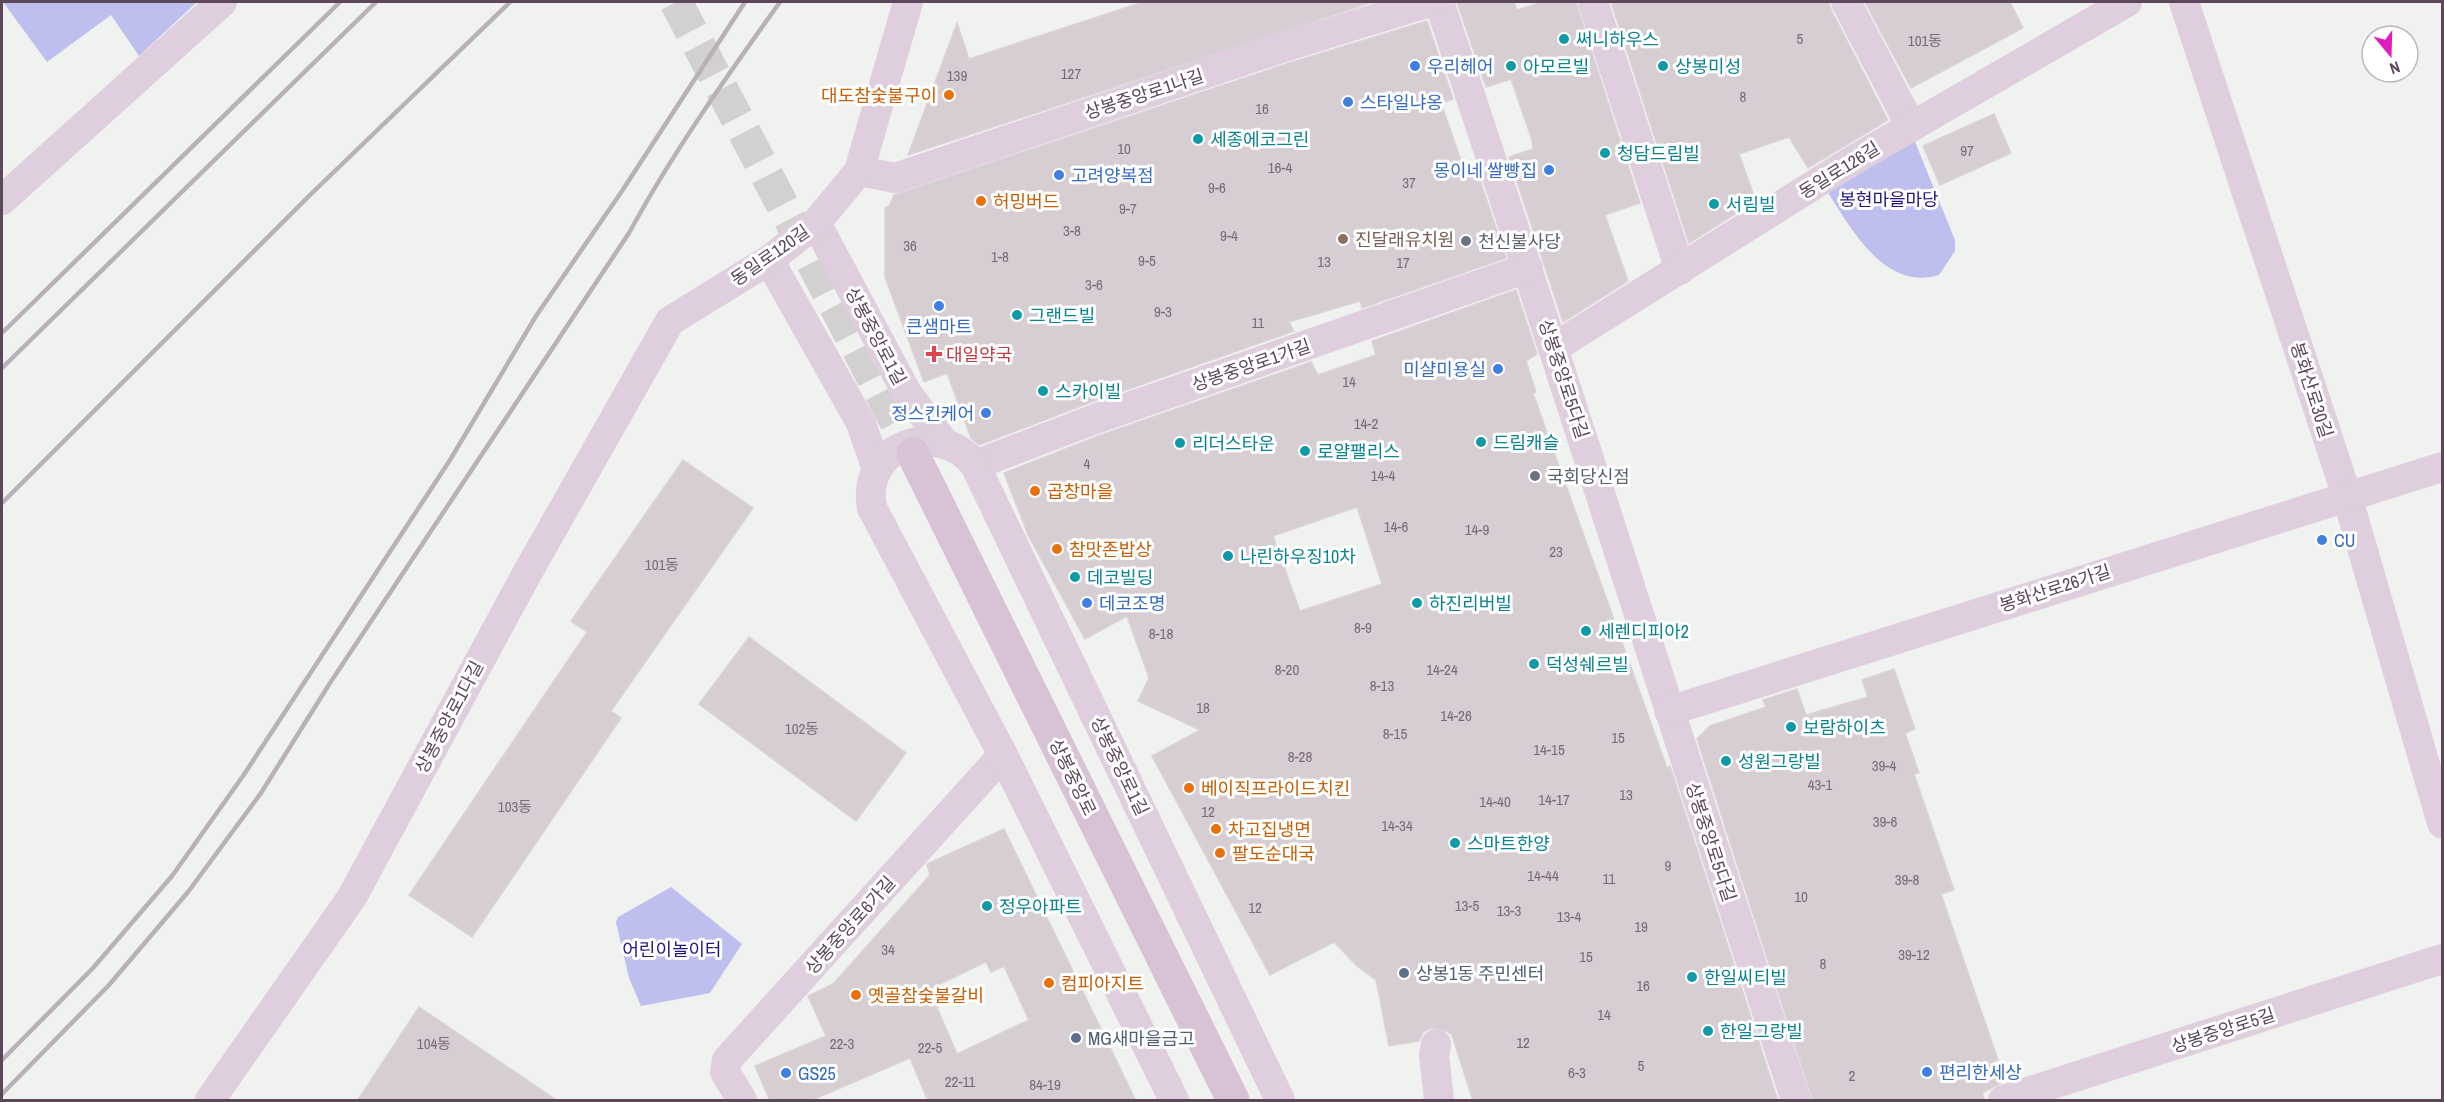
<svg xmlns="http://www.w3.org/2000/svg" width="2444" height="1102" font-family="'Archivo Narrow','Noto Sans KR',sans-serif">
  <rect width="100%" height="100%" fill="#f0f2ef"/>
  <g fill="#bebfee">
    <path d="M3 2H197L139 56 111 15 47 62Z"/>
    <path d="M1911 132 1955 240V251L1939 275C1882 292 1849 224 1823 185Z"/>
    <path d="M671 887 742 944 710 993 641 1006 629 978 616 922 618 917Z"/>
  </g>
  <g fill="#d7ced4" stroke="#dad3d8" stroke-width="1.5" fill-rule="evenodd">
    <path d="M1143 2H1373L908 155 957 23 969 59Z"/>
    <path d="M1457 2H1514L1517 10 1542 2H1576L1640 203 1605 215 1628 281 1563 322 1509 157 1533 149 1532 140 1511 79 1486 87Z"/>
    <path d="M1611 2H1829L1831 10 1888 120 1808 168 1789 137 1739 154 1756 201 1689 243Z"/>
    <path d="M1865 2H2010L2023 28 1911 88Z"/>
    <path d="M1427 21 1453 99 1441 103 1465 172 1476 168 1506 258 1362 308 1360 301 1289 322 1294 331 1089 403 979 445 971 438 947 373 924 382 885 277V208L889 206 894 195 1289 63Z"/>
    <path d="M1994 114 2011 153 1940 185 1923 146Z"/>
    <path d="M1516 290 1537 354 1526 361 1536 392 1533 393 1667 768 1670 766 1778 1101H1473L1452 1035 1447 1031 1431 1028 1423 1032 1419 1041 1389 1046 1376 980 1357 966 1334 942 1270 975 1152 756 1200 730 1138 701 1149 678 1127 616 1085 639 1028 535 1004 473 1101 435 1311 362 1318 375 1376 355 1372 341ZM1357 507 1382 584 1300 611 1273 536Z"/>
    <path d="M683 460 753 508 611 711 621 718 472 937 409 895 587 632 571 621Z"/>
    <path d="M749 637 906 753 856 821 699 704Z"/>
    <path d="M1894 669 1915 729 1905 733 1919 773 1914 774 1954 890 1941 894 1998 1060 1994 1061 2001 1083 1982 1093 1985 1101H1813L1697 739 1710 726 1766 707 1763 700 1797 689 1806 715 1868 697 1862 680Z"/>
    <path d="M1004 829 1136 1101H928L910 1058 810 1101H770L755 1066 826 1036 808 996 833 984 930 875 927 864ZM986 962 991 972 1004 966 1029 1020 957 1054 929 989Z"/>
    <path d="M419 1007 558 1101H357Z"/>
  </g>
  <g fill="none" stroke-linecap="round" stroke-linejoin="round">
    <path stroke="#d2d0d1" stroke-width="33" stroke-dasharray="33 16" stroke-linecap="butt" d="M676 2 913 454"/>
    <g stroke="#dfcede" stroke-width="30">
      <path d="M1439 2C1562 367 1676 735 1796 1100"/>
      <path d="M1593 2 1680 270"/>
      <path d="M1846 2 1911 126"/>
      <path d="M2184 2 2347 496 2442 823"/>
      <path d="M859 171 895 178 1284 47 1430 2"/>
      <path d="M2 200 222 2"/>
      <path d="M816 223 907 393 945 444"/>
      <path d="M769 260 861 423 877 470"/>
      <path d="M1555 347 1852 161 2127 2"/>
      <path d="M975 465 1095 419 1528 268"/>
      <path d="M1669 711 2442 467"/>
      <path d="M1436 1044 1434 1055 1439 1100"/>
      <path d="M210 1100 352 897 525 577 670 321 769 260 816 223 859 171 908 2"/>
      <path d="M742 1100 725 1072 727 1060 1003 755"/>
      <path d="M1174 1100 1003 755 872 508C860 446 938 418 975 465L1280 1100"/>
      <path d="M2003 1100 2442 959"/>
    </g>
    <path stroke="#d8c2d5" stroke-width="33" d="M913 454 1233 1100"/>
    <g stroke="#b9b1b8" stroke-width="4.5">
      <path d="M2 333 340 2"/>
      <path d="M2 368 376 2"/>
      <path d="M2 503 309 196 510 2"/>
      <path d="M2 1060 93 968 172 876 243 776 450 460 536 316 622 191 745 2"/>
      <path d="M2 1094 109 985 188 892 261 793 330 683 629 233C673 152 727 76 780 2"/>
    </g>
  </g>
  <g fill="#0f9aa8" stroke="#fff" stroke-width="2">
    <circle cx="1564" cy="39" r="6"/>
    <circle cx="1511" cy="66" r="6"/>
    <circle cx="1663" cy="66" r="6"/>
    <circle cx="1198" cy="139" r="6"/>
    <circle cx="1605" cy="153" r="6"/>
    <circle cx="1714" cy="204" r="6"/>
    <circle cx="1017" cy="315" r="6"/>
    <circle cx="1043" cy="391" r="6"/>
    <circle cx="1481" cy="442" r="6"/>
    <circle cx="1180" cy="443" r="6"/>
    <circle cx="1305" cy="451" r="6"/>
    <circle cx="1228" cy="556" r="6"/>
    <circle cx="1075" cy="577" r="6"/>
    <circle cx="1417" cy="603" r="6"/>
    <circle cx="1586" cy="631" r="6"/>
    <circle cx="1534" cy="664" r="6"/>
    <circle cx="1791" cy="727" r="6"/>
    <circle cx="1726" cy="761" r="6"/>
    <circle cx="1455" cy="843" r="6"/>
    <circle cx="987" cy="906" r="6"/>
    <circle cx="1692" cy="977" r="6"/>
    <circle cx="1708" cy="1031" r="6"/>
  </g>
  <g fill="#3f7fe0" stroke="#fff" stroke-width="2">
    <circle cx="1415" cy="66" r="6"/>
    <circle cx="1348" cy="102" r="6"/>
    <circle cx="1549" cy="170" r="6"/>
    <circle cx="1059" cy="175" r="6"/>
    <circle cx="939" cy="306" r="6"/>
    <circle cx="1498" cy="369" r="6"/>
    <circle cx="986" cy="413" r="6"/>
    <circle cx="2322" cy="540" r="6"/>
    <circle cx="1087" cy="603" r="6"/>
    <circle cx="1927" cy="1072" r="6"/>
    <circle cx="786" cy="1073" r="6"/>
  </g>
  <g fill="#e8710a" stroke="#fff" stroke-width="2">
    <circle cx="949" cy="95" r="6"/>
    <circle cx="981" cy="201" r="6"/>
    <circle cx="1035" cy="491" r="6"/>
    <circle cx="1057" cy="549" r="6"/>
    <circle cx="1189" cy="788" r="6"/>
    <circle cx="1216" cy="829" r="6"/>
    <circle cx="1220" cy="853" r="6"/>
    <circle cx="1049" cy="983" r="6"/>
    <circle cx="856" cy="995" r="6"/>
  </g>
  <circle fill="#8d6e63" stroke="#fff" stroke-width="2" cx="1343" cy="239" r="6"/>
  <g fill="#6b7280" stroke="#fff" stroke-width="2">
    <circle cx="1466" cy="241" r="6"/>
    <circle cx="1535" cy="476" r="6"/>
  </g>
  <path fill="#e0444e" stroke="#fff" stroke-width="2" d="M931 345h6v6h6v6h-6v6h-6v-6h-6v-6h6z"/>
  <g fill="#5c6f8a" stroke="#fff" stroke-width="2">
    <circle cx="1404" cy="973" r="6"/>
    <circle cx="1076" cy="1038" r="6"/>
  </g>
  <g text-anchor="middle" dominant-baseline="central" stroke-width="6" stroke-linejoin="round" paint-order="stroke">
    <g font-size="15" fill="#7b6979">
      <text x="1800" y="38">5</text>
      <text x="1925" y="40">101동</text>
      <text x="1071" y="73">127</text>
      <text x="957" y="75">139</text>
      <text x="1743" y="96">8</text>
      <text x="1262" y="108">16</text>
      <text x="1124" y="148">10</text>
      <text x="1967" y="150">97</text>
      <text x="1280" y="167">16-4</text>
      <text x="1409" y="182">37</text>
      <text x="1217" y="187">9-6</text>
      <text x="1128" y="208">9-7</text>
      <text x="1072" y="230">3-8</text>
      <text x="1229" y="235">9-4</text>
      <text x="910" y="245">36</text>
      <text x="1000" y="256">1-8</text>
      <text x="1147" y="260">9-5</text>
      <text x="1324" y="261">13</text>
      <text x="1403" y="262">17</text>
      <text x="1094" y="284">3-6</text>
      <text x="1163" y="311">9-3</text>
      <text x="1258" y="322">11</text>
      <text x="1349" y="381">14</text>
      <text x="1366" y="423">14-2</text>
      <text x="1087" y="463">4</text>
      <text x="1383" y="475">14-4</text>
      <text x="1396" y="526">14-6</text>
      <text x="1477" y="529">14-9</text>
      <text x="1556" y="551">23</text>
      <text x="662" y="564">101동</text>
      <text x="1363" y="627">8-9</text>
      <text x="1161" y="633">8-18</text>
      <text x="1287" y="669">8-20</text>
      <text x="1442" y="669">14-24</text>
      <text x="1382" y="685">8-13</text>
      <text x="1203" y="707">18</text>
      <text x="1456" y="715">14-26</text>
      <text x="802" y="728">102동</text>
      <text x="1395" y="733">8-15</text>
      <text x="1618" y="737">15</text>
      <text x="1549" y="749">14-15</text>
      <text x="1300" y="756">8-28</text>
      <text x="1884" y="765">39-4</text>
      <text x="1820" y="784">43-1</text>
      <text x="1626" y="794">13</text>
      <text x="1554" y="799">14-17</text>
      <text x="1495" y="801">14-40</text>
      <text x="515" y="806">103동</text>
      <text x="1208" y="811">12</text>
      <text x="1885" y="821">39-6</text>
      <text x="1397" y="825">14-34</text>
      <text x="1668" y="865">9</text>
      <text x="1543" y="875">14-44</text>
      <text x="1609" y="878">11</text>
      <text x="1907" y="879">39-8</text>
      <text x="1801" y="896">10</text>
      <text x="1467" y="905">13-5</text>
      <text x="1255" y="907">12</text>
      <text x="1509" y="910">13-3</text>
      <text x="1569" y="916">13-4</text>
      <text x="1641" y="926">19</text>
      <text x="888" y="949">34</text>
      <text x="1914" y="954">39-12</text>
      <text x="1586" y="956">15</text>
      <text x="1823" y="963">8</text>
      <text x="1643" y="985">16</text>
      <text x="1604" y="1014">14</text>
      <text x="1523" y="1042">12</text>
      <text x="434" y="1043">104동</text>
      <text x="842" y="1043">22-3</text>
      <text x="930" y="1047">22-5</text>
      <text x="1641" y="1065">5</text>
      <text x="1577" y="1072">6-3</text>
      <text x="1852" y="1075">2</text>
      <text x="960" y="1081">22-11</text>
      <text x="1045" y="1084">84-19</text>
    </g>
    <g font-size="18" fill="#0d838f" stroke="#fff" text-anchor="start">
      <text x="1576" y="39">써니하우스</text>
      <text x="1523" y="66">아모르빌</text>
      <text x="1675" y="66">상봉미성</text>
      <text x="1210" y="139">세종에코그린</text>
      <text x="1617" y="153">청담드림빌</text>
      <text x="1726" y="204">서림빌</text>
      <text x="1029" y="315">그랜드빌</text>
      <text x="1055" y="391">스카이빌</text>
      <text x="1493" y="442">드림캐슬</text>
      <text x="1192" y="443">리더스타운</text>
      <text x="1317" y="451">로얄팰리스</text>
      <text x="1240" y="556">나린하우징10차</text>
      <text x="1087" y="577">데코빌딩</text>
      <text x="1429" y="603">하진리버빌</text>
      <text x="1598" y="631">세렌디피아2</text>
      <text x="1546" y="664">덕성쉐르빌</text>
      <text x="1803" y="727">보람하이츠</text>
      <text x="1738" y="761">성원그랑빌</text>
      <text x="1467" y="843">스마트한양</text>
      <text x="999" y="906">정우아파트</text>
      <text x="1704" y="977">한일씨티빌</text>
      <text x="1720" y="1031">한일그랑빌</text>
    </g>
    <g font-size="18" fill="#366cbe" stroke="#fff" text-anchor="start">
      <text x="1427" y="66">우리헤어</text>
      <text x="1360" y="102">스타일냐옹</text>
      <text x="1537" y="170" text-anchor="end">몽이네 쌀빵집</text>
      <text x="1071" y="175">고려양복점</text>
      <text x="939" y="326" text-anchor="middle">큰샘마트</text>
      <text x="1486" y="369" text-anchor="end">미샬미용실</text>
      <text x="974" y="413" text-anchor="end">정스킨케어</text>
      <text x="2334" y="540">CU</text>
      <text x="1099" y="603">데코조명</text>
      <text x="1939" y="1072">편리한세상</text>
      <text x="798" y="1073">GS25</text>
    </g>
    <g font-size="18" fill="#5c475b" stroke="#fff">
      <text transform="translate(1144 94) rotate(-18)">상봉중앙로1나길</text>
      <text transform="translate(1839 170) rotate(-32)">동일로126길</text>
      <text transform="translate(770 255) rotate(-35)">동일로120길</text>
      <text transform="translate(876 336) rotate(62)">상봉중앙로1길</text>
      <text transform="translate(1251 365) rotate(-19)">상봉중앙로1가길</text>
      <text transform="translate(1564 379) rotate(72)">상봉중앙로5다길</text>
      <text transform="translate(2312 390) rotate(72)">봉화산로30길</text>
      <text transform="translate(2055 588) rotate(-18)">봉화산로26가길</text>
      <text transform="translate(449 717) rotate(-62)">상봉중앙로1다길</text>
      <text transform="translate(1120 766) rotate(64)">상봉중앙로1길</text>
      <text transform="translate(1073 777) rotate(64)">상봉중앙로</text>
      <text transform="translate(1711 842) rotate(72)">상봉중앙로5다길</text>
      <text transform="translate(850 925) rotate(-48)">상봉중앙로6가길</text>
      <text transform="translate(2223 1030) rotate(-18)">상봉중앙로5길</text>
    </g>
    <g font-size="18" fill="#c56008" stroke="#fff" text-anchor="start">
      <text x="937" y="95" text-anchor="end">대도참숯불구이</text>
      <text x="993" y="201">허밍버드</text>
      <text x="1047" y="491">곱창마을</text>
      <text x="1069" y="549">참맛존밥상</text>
      <text x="1201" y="788">베이직프라이드치킨</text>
      <text x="1228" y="829">차고집냉면</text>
      <text x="1232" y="853">팔도순대국</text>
      <text x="1061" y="983">컴피아지트</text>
      <text x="868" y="995">옛골참숯불갈비</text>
    </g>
    <g font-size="18" fill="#23197d" stroke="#fff">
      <text x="1889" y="199">봉현마을마당</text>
      <text x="672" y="949">어린이놀이터</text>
    </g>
    <g font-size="18" fill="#785e54" stroke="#fff" text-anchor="start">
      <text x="1355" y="239">진달래유치원</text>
    </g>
    <g font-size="18" fill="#5b616d" stroke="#fff" text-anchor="start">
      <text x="1478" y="241">천신불사당</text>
      <text x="1547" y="476">국회당신점</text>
    </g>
    <g font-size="18" fill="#be3a42" stroke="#fff" text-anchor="start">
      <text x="946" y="354">대일약국</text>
    </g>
    <g font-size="18" fill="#4e5e75" stroke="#fff" text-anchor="start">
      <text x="1416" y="973">상봉1동 주민센터</text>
      <text x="1088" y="1038">MG새마을금고</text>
    </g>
  </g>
  <rect width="2444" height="1102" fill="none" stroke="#5c475b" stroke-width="6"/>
  <g transform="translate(2390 54) rotate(161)"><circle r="28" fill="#ffffff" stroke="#beb5bd" stroke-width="1.5"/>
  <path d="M0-4.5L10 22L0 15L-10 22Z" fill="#df1cbd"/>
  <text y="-9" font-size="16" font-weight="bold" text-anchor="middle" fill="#5c475b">N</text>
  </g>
</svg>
